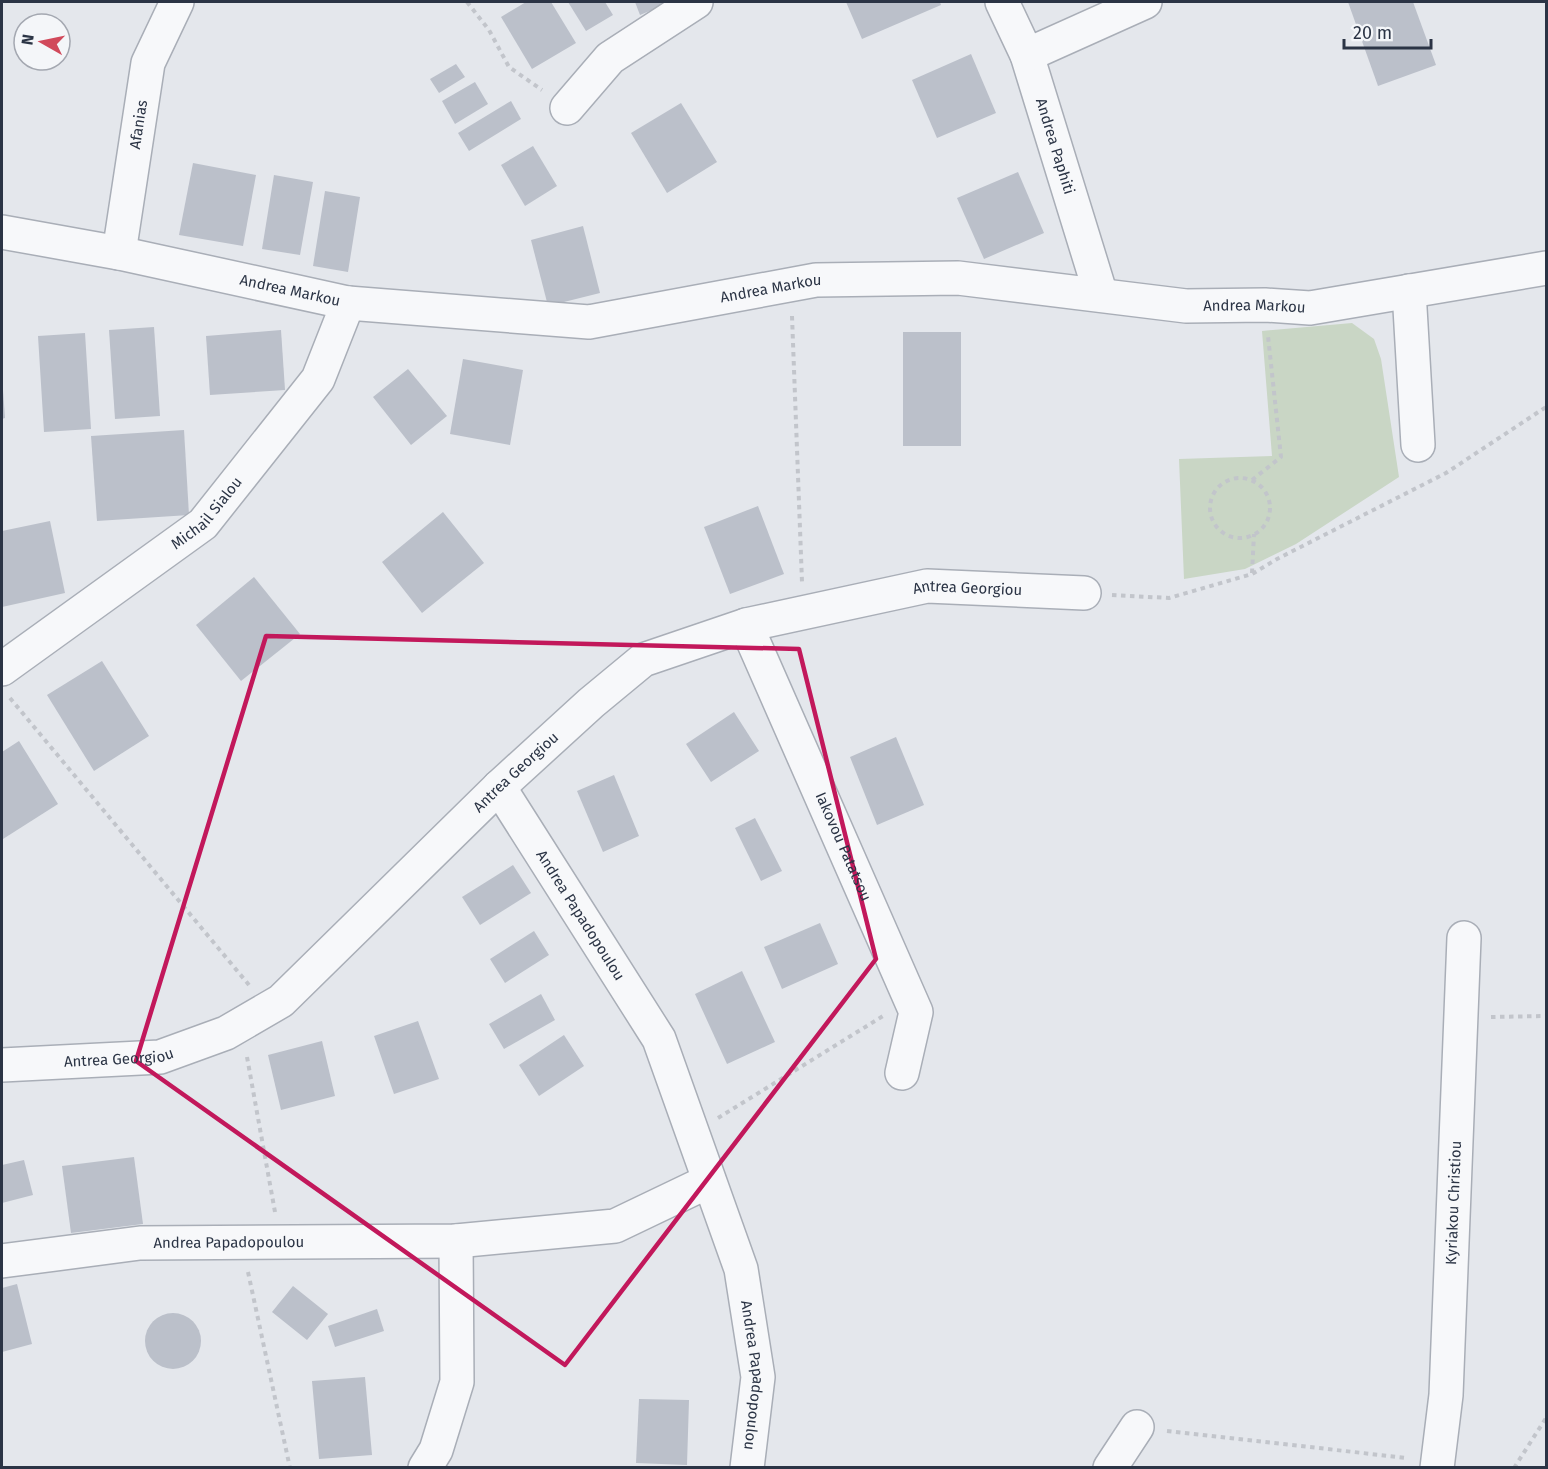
<svg xmlns="http://www.w3.org/2000/svg" width="1548" height="1469" font-family="'Fira Sans',sans-serif">
  <rect width="100%" height="100%" fill="#e4e7ec"/>
  <path fill="#c9d6c5" d="M1352 323 1374 339 1381 359 1399 477 1296 544 1245 569 1184 579 1179 459 1272 456 1262 331Z"/>
  <g fill="#bbc0ca">
    <path d="M526 2H551L576 43 532 69 501 17Z"/>
    <path d="M568 2H605L613 15 586 31Z"/>
    <path d="M635 2H671L640 15Z"/>
    <path d="M846 2H940L941 5 862 39Z"/>
    <path d="M1348 2H1413L1436 65 1378 86Z"/>
    <path d="M971 54 996 113 937 138 912 80Z"/>
    <path d="M456 64 465 77 439 93 430 79Z"/>
    <path d="M475 82 488 104 455 124 442 101Z"/>
    <path d="M511 101 521 119 469 151 458 133Z"/>
    <path d="M681 103 717 162 667 193 631 133Z"/>
    <path d="M533 146 557 186 525 206 501 165Z"/>
    <path d="M193 163 256 175 243 246 179 235Z"/>
    <path d="M1018 172 1044 233 984 259 957 198Z"/>
    <path d="M274 175 313 182 300 255 262 249Z"/>
    <path d="M325 191 360 197 348 272 313 266Z"/>
    <path d="M583 226 600 293 548 306 531 240Z"/>
    <path d="M154 327 160 416 115 419 109 330Z"/>
    <path d="M281 330 285 390 210 395 206 336Z"/>
    <rect x="903" y="332" width="58" height="114"/>
    <path d="M85 333 91 429 44 432 38 336Z"/>
    <path d="M463 359 523 370 510 445 450 434Z"/>
    <path d="M408 369 447 416 411 445 373 397Z"/>
    <path d="M2 390H3L5 418 2 419Z"/>
    <path d="M184 430 189 515 97 521 91 436Z"/>
    <path d="M758 506 784 574 730 594 704 527Z"/>
    <path d="M443 512 484 563 422 613 382 562Z"/>
    <path d="M50 521 65 593 2 607V531Z"/>
    <path d="M254 577 300 634 241 681 196 625Z"/>
    <path d="M102 661 149 736 94 771 47 695Z"/>
    <path d="M734 712 759 751 711 782 686 744Z"/>
    <path d="M896 737 924 805 877 825 850 757Z"/>
    <path d="M19 741 58 804 3 839 2 836V752Z"/>
    <path d="M614 775 639 836 603 852 577 791Z"/>
    <path d="M755 818 782 871 761 881 735 828Z"/>
    <path d="M513 865 531 893 480 925 462 897Z"/>
    <path d="M820 923 838 964 782 989 764 947Z"/>
    <path d="M534 931 549 955 505 983 490 959Z"/>
    <path d="M742 971 775 1042 727 1064 695 994Z"/>
    <path d="M541 994 555 1020 504 1049 489 1024Z"/>
    <path d="M418 1021 439 1079 394 1094 374 1036Z"/>
    <path d="M564 1035 584 1066 539 1096 519 1065Z"/>
    <path d="M322 1041 335 1096 281 1110 268 1055Z"/>
    <path d="M134 1157 143 1224 71 1233 62 1166Z"/>
    <path d="M24 1160 33 1195 2 1203V1165Z"/>
    <path d="M17 1284 32 1344 2 1352V1288Z"/>
    <path d="M293 1286 328 1314 307 1340 272 1312Z"/>
    <path d="M377 1309 384 1331 335 1347 328 1326Z"/>
    <circle cx="173" cy="1341" r="28"/>
    <path d="M365 1377 372 1455 319 1459 312 1381Z"/>
    <path d="M639 1399 689 1400 687 1465 636 1463Z"/>
  </g>
  <g fill="none" stroke-linecap="round" stroke-linejoin="round">
    <g stroke="#a9aeb7" stroke-width="36">
      <g id="minor">
        <path id="s1" d="M1002 2 1027 55 1101 295"/>
        <path d="M1027 55 1145 2"/>
        <path d="M567 108 610 58 696 2"/>
        <path id="s2" d="M2 232 119 253 348 303 589 322 816 280 958 278 1186 306 1265 305 1310 308 1546 268"/>
        <path id="s3" d="M119 253 148 63 177 2"/>
        <path d="M1409 291 1418 445"/>
        <path id="s4" d="M746 625 916 1012 902 1073"/>
        <path id="s5" d="M2 669 203 524 318 379 348 303"/>
        <path id="s6" d="M499 787 659 1039 741 1269 758 1377 747 1468"/>
        <path id="s7" d="M2 1065 160 1057 226 1033 281 1001 499 787 591 703 643 660 746 625 927 586 1084 593"/>
        <path id="s8" d="M2 1261 140 1243 456 1241 615 1226 709 1181"/>
        <path d="M425 1468 436 1450 457 1382 456 1241"/>
        <path d="M1110 1468 1137 1427"/>
        <path id="s9" d="M1437 1468 1446 1395 1464 938"/>
      </g>
    </g>
    <g stroke="#c2c5cb" stroke-width="4" stroke-dasharray="4.5 4.5" stroke-linecap="butt">
      <path d="M467 2 489 30 509 67 542 90"/>
      <path d="M792 316 802 582"/>
      <circle cx="1240" cy="508" r="30"/>
      <path d="M1252 480 1281 457 1268 336"/>
      <path d="M1252 573 1254 534"/>
      <path d="M1112 595 1169 598 1252 574 1277 559 1446 473 1546 407"/>
      <path d="M10 698 249 985"/>
      <path d="M1491 1017 1546 1016"/>
      <path d="M247 1057 275 1212"/>
      <path d="M718 1118 883 1016"/>
      <path d="M248 1272 290 1468"/>
      <path d="M1167 1431 1407 1458"/>
      <path d="M1514 1468 1546 1418"/>
    </g>
    <use href="#minor" stroke="#f7f8fa" stroke-width="33"/>
  </g>
  <path fill="none" stroke="#c2185b" stroke-width="4.5" stroke-linejoin="round" d="M266 636 799 649 876 959 565 1365 136 1061Z"/>
  <g text-anchor="middle" dominant-baseline="central" stroke-width="6" stroke-linejoin="round" paint-order="stroke">
    <g font-size="15" fill="#2b3445" stroke="#f4f6f9">
      <text stroke="none"><textPath href="#s3" startOffset="130">Afanias</textPath></text>
      <text stroke="none"><textPath href="#s1" startOffset="154">Andrea Paphiti</textPath></text>
      <text stroke="none"><textPath href="#s2" startOffset="780">Andrea Markou</textPath></text>
      <text stroke="none"><textPath href="#s2" startOffset="294">Andrea Markou</textPath></text>
      <text stroke="none"><textPath href="#s2" startOffset="1266">Andrea Markou</textPath></text>
      <text stroke="none"><textPath href="#s5" startOffset="258">Michail Sialou</textPath></text>
      <text stroke="none"><textPath href="#s7" startOffset="1124">Antrea Georgiou</textPath></text>
      <text stroke="none"><textPath href="#s7" startOffset="620">Antrea Georgiou</textPath></text>
      <text stroke="none"><textPath href="#s4" startOffset="242">Iakovou Patatsou</textPath></text>
      <text stroke="none"><textPath href="#s6" startOffset="152">Andrea Papadopoulou</textPath></text>
      <text stroke="none"><textPath href="#s7" startOffset="117">Antrea Georgiou</textPath></text>
      <text stroke="none"><textPath href="#s9" startOffset="266">Kyriakou Christiou</textPath></text>
      <text stroke="none"><textPath href="#s8" startOffset="228">Andrea Papadopoulou</textPath></text>
      <text stroke="none"><textPath href="#s6" startOffset="650">Andrea Papadopoulou</textPath></text>
    </g>
  </g>
  <rect width="1548" height="1469" fill="none" stroke="#2b3445" stroke-width="6"/>
  <g transform="translate(42 42) rotate(279)"><circle r="28" fill="#f4f6f9" stroke="#a4a8b1" stroke-width="1.5"/>
  <path d="M0-4.5L10 22L0 15L-10 22Z" fill="#d1495b"/>
  <text y="-9" font-size="16" font-weight="bold" text-anchor="middle" fill="#2b3445">N</text>
  </g>
  <path d="M1344 39v9h87v-9" fill="none" stroke="#2b3445" stroke-width="3"/>
  <text x="1353" y="39" font-size="18" fill="#2b3445" stroke="#f4f6f9" stroke-width="4.5" paint-order="stroke">20 m</text>
</svg>
